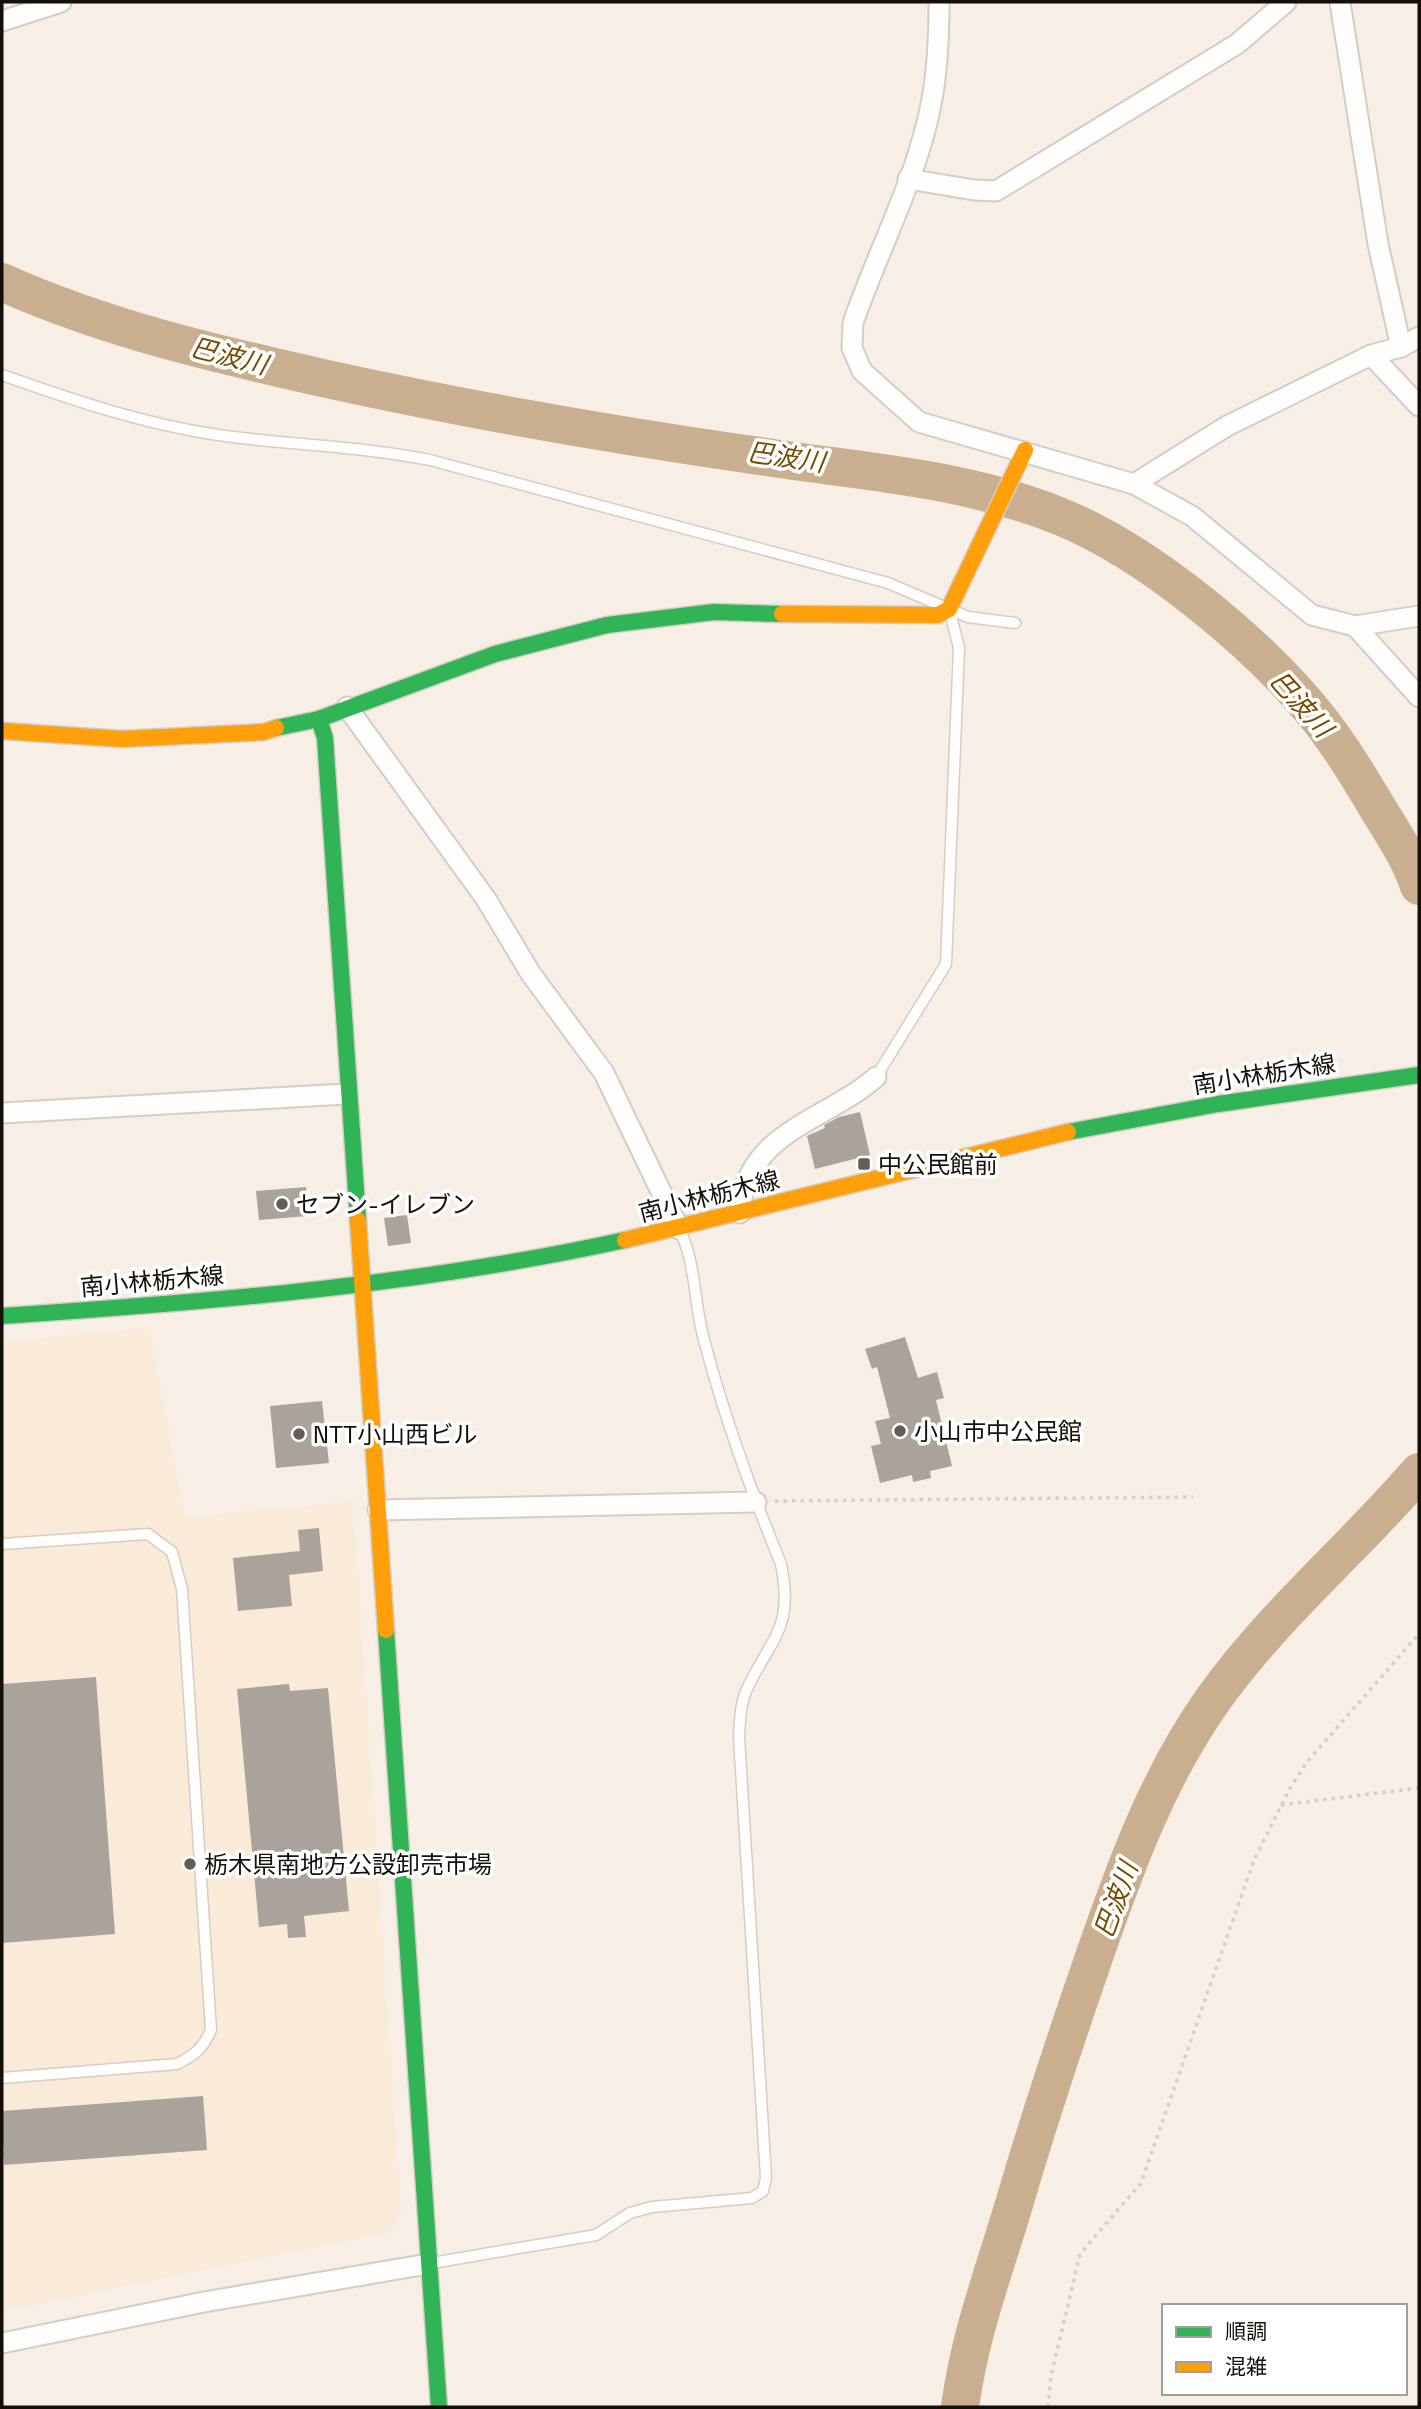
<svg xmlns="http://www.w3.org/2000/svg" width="1421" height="2409" font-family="'Space Grotesk','Noto Sans JP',sans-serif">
  <rect width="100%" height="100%" fill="#f7efe6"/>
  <path fill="#faead8" d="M149 1328 185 1517 353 1502 401 2211 389 2232 2 2311V1342Z"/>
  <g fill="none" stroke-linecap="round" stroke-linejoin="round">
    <g stroke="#c9ae90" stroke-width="38">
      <path d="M2 282C107 329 216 354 327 379 473 411 619 436 766 457 865 472 965 478 1059 516 1148 552 1259 644 1319 719 1341 747 1359 777 1377 807 1392 832 1410 858 1419 886"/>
      <path d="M960 2407C970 2333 994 2272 1015 2201 1039 2119 1066 2038 1094 1957 1125 1868 1157 1779 1212 1701 1271 1617 1352 1550 1419 1472"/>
    </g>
  </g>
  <g fill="#a9a39b">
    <path d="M860 1112 870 1155 815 1169 807 1136 825 1128 824 1125 839 1117Z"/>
    <path d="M306 1187 308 1216 259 1220 256 1191Z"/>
    <path d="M407 1215 411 1243 388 1246 384 1218Z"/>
    <path d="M905 1337 918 1378 937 1372 944 1398 936 1400 952 1466 930 1471 931 1478 913 1482 912 1475 880 1483 871 1446 881 1444 875 1421 890 1418 877 1367 872 1369 865 1349Z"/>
    <path d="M322 1401 329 1463 276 1468 270 1406Z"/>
    <path d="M319 1528 323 1571 289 1575 292 1606 238 1611 233 1558 300 1551 298 1530Z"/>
    <path d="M96 1677 115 1934 2 1943V1684Z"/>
    <path d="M289 1684 290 1691 328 1688 349 1911 304 1916 306 1937 288 1938 287 1924 259 1927 237 1689Z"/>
    <path d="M203 2096 207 2150 4 2165 2 2111Z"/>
  </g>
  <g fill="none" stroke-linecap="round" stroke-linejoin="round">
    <g stroke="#d4cdc6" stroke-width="13">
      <g id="lane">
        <path d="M2 375C73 400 143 424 218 435 288 445 360 446 430 460L888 583 968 617 1015 623"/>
        <path d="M876 1077 946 964 959 648 950 612"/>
        <path d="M2 1544 148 1534 172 1552 182 1589 211 2030C203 2048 195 2055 177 2064L2 2078"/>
        <path d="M432 2263 596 2235 630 2213 652 2207 752 2198 763 2191 766 2178 739 1737C740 1721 740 1704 747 1689 772 1636 794 1629 781 1564 751 1491 724 1416 704 1340 694 1304 696 1263 680 1231"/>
      </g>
    </g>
    <g stroke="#d4cdc6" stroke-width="23">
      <g id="street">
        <path d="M939 2C939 34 938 66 932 99 919 174 878 250 853 323L852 348 862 371 919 422 1134 484 1192 516 1312 615 1355 626 1419 616"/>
        <path d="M1340 2 1378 244 1401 347"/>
        <path d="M2 21 61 2"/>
        <path d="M908 179 974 190 996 191 1237 44 1286 2"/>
        <path d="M1371 355 1419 406"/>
        <path d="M1134 484 1227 426 1371 355 1401 347 1419 337"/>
        <path d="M1355 626 1419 697"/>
        <path d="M347 707 486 899 531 974 604 1073 679 1229"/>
        <path d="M2 1113 347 1094"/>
        <path d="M740 1213C745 1131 827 1121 876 1077"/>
        <path d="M378 1510 756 1502"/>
        <path d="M2 2343 204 2302 428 2264"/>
      </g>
    </g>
    <g stroke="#d4cdc6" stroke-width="19">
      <g id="fast">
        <path d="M319 719 325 738 358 1220"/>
        <path d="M276 728 319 719 495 654 607 625 714 612 782 614"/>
        <path d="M1068 1132 1218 1104 1419 1075"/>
        <path d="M2 1316C211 1302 420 1285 625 1240"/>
        <path d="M386 1630 439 2407"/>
      </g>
    </g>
    <g stroke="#d4cdc6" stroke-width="19">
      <g id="slow">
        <path d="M782 614 938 615 949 609 1025 450"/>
        <path d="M2 731 122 739 264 732 276 728"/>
        <path d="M358 1220 386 1630"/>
        <path d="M625 1240 1068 1132"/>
      </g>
    </g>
    <g stroke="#d1cfcc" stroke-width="3.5" stroke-dasharray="3.5 5" stroke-linecap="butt">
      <path d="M775 1501 1193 1497"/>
      <path d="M1281 1805 1419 1788"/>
      <path d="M1048 2407 1051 2376 1080 2254 1141 2183 1254 1860 1290 1788 1307 1762 1419 1634"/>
    </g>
    <use href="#lane" stroke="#fefdfb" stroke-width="10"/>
    <use href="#street" stroke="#fefdfb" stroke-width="19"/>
    <use href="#fast" stroke="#30b455" stroke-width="16"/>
    <use href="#slow" stroke="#ff9f0a" stroke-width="16"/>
  </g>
  <g fill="#645d56" stroke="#fff" stroke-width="2.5">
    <rect x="857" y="1157" width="14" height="14" rx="3.5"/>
    <circle cx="282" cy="1204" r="7"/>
    <circle cx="900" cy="1431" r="7"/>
    <circle cx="299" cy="1434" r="7"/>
    <circle cx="190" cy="1864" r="7"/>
  </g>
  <g text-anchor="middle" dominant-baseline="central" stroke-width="7" stroke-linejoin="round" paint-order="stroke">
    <g font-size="24" fill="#150f09" stroke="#fff">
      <text transform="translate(1264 1074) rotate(-9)">南小林栃木線</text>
      <text transform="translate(709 1196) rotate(-14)">南小林栃木線</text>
      <text transform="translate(152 1281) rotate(-5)">南小林栃木線</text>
    </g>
    <g font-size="24" fill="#150f09" stroke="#fff" text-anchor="start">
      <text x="878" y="1164">中公民館前</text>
      <text x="296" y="1204">セブン-イレブン</text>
      <text x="914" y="1431">小山市中公民館</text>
      <text x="313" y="1434">NTT小山西ビル</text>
      <text x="204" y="1864">栃木県南地方公設卸売市場</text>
    </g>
    <g font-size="26" font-style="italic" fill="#784a00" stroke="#fff">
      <text transform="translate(229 356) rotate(14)">巴波川</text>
      <text transform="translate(786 457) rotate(8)">巴波川</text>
      <text transform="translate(1301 704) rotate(48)">巴波川</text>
      <text transform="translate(1116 1900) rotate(-70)">巴波川</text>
    </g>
  </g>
  <rect width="1421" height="2409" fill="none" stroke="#150f09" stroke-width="7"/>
  <rect x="1162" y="2304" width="245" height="91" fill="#ffffff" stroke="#a19f9d" stroke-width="2"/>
  <rect x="1176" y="2327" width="35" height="10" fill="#30b455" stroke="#a19f9d" stroke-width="2"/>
  <text x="1225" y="2339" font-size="21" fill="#150f09">順調</text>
  <rect x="1176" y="2362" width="35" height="10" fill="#ff9f0a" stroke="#a19f9d" stroke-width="2"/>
  <text x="1225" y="2374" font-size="21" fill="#150f09">混雑</text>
</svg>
